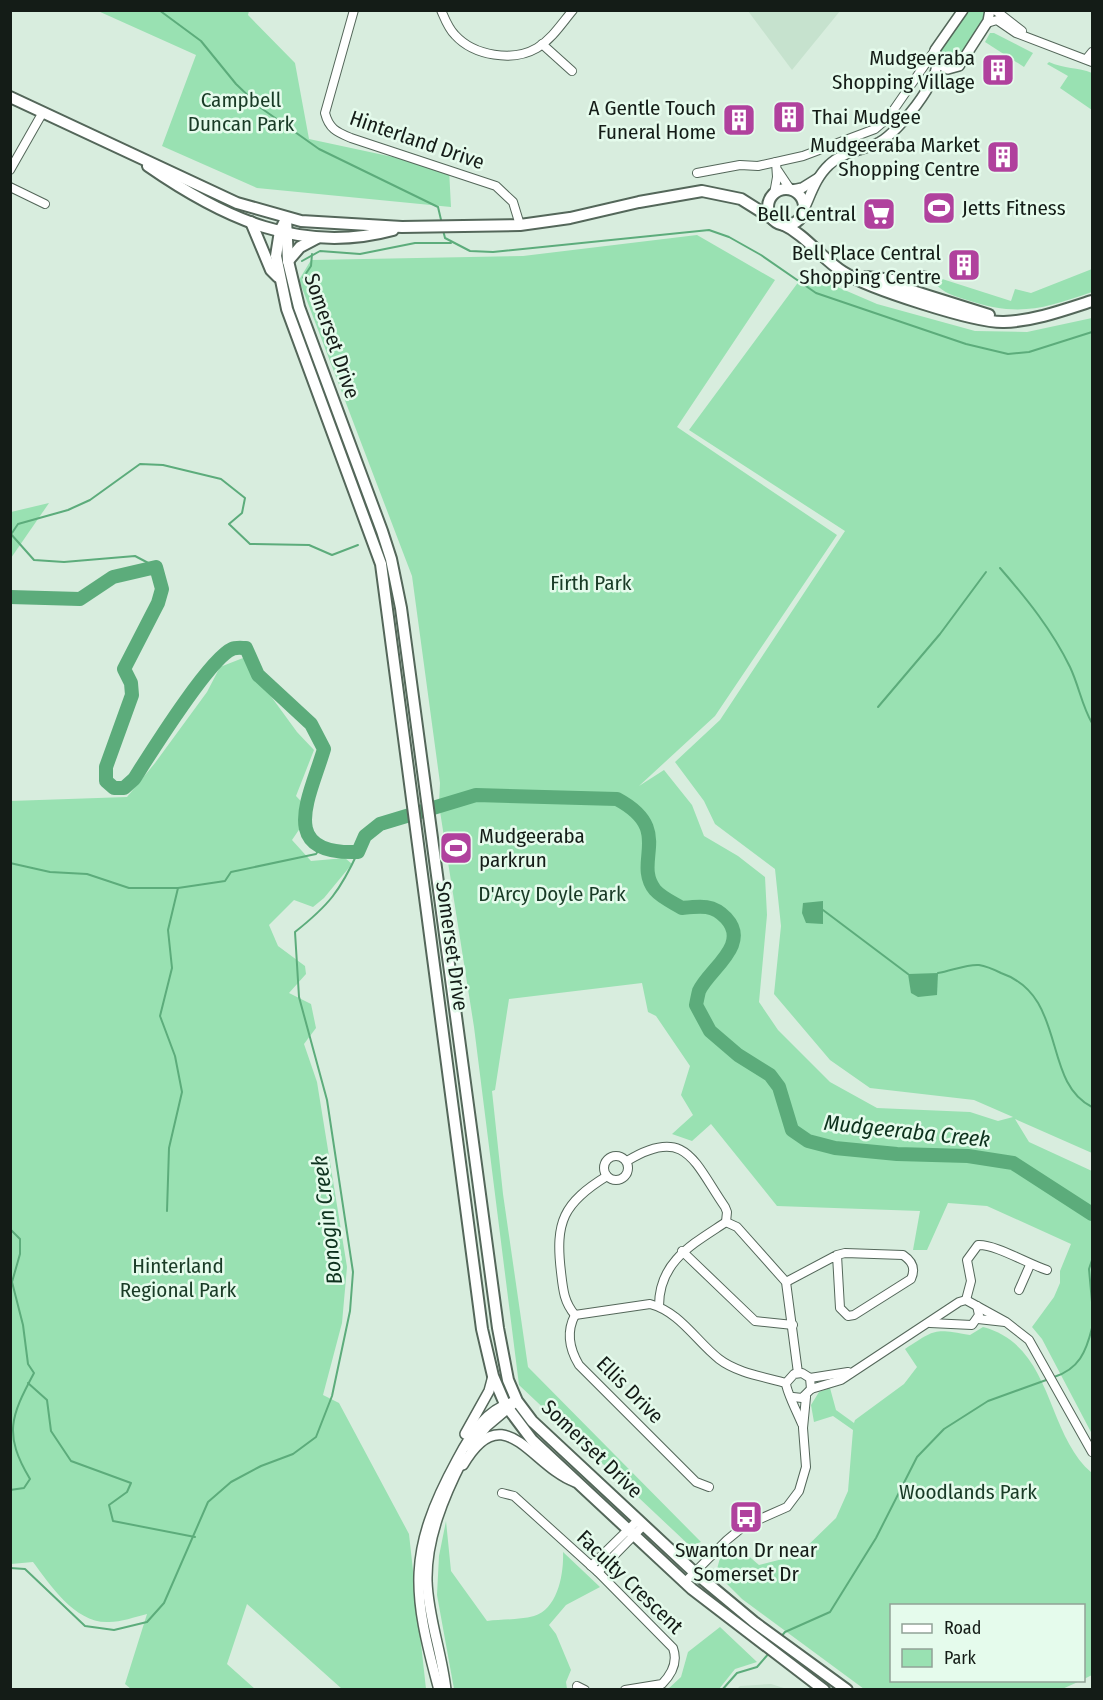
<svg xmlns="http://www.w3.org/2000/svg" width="1103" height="1700" font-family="'Fira Sans Condensed',sans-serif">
  <rect width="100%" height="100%" fill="#d8edde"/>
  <g fill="#c6e2ce">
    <path d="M748 11H840L792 70Z"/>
    <path d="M771 1684 787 1689H737L740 1686Z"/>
  </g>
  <g fill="#99e1b2">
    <path d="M98 11H249L248 15 295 63 309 139 449 169 451 207 257 188 162 146 196 55Z"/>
    <path d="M965 11H984L986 16 957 63H946L939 52Z"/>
    <path d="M990 33H994L1033 53 1024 67 985 42Z"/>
    <path d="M1049 62C1064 69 1078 67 1092 73V110L1060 88 1068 76 1047 64Z"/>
    <path d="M697 235 775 280 677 427 837 535 715 716 639 786 664 770 692 805 704 836 738 856 765 877 767 915 759 1002 778 1030 830 1082 877 1108 970 1112 998 1121 1013 1117 974 1100 870 1088 830 1060 774 994 781 926 775 869 715 824 704 801 675 762 720 720 845 531 689 430 805 273 877 304 975 331 1027 332 1092 318V1153L1015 1119 1029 1142 1092 1171V1434L1042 1339 1032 1327 1054 1297 1060 1283V1271L1071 1244 987 1206 948 1203 927 1250H913L920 1211 777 1206 711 1124 692 1141 672 1134 693 1115 681 1095 690 1066 656 1016 648 1012 642 983 509 999 495 1090 492 1091 503 1194 528 1367 701 1542 690 1546 519 1385 474 1027 439 805 440 783 412 576 299 280 311 260 523 256Z"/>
    <path d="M1092 269V292C1043 309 1018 317 967 300 954 296 943 293 935 283L936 277 1011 301 1015 289 1031 293Z"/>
    <path d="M49 503 11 558V512Z"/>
    <path d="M243 658 297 732 314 750 296 796 311 812 292 840 311 861 345 858 352 864 324 898 313 907 294 900 269 925 278 946 305 966 306 974 289 993 311 1004 316 1028 304 1044 317 1082 347 1267 342 1323 323 1395 339 1403 409 1534 426 1689H342L247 1604 227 1664 255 1689H131L125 1684 147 1614C135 1617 121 1622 109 1622 76 1624 50 1585 33 1562L11 1564 10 801 127 797 155 763 207 692 220 667Z"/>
    <path d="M983 1327C1054 1346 1045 1433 1092 1473V1675L1084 1679V1606H892V1680L1080 1681 1060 1690 864 1689 742 1599 722 1579 717 1569 720 1558 737 1546 759 1565 798 1555 836 1518 848 1491 853 1430 833 1416 814 1422 811 1405 819 1392 830 1388 836 1410 854 1423 855 1420 904 1384 917 1367 905 1349C937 1328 934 1329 970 1335Z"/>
    <path d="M446 1521 451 1571 487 1621C502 1619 519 1620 534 1616 558 1609 564 1573 563 1552L600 1587 566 1605 549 1625 556 1634 571 1670 566 1682 567 1689H454L437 1595 439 1556Z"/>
    <path d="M720 1627 757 1662 735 1669 719 1689H668L681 1677 688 1652Z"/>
  </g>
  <g fill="#5cac7b">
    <path d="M823 901V924L806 923 802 913 803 903Z"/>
    <path d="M938 973 937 995 918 997 911 993 908 974Z"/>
  </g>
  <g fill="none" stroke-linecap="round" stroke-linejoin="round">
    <g stroke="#5cac7b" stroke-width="2">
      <path d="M159 10 201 41 236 84 261 108 319 149 438 207 442 224"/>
      <path d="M443 230 445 238 470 251 493 252 709 230 729 237 761 255 816 293 966 344 1008 354 1029 352 1092 332"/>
      <path d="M302 261 320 251 360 254 415 243H451"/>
      <path d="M303 278 311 266 312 254"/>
      <path d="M10 533 34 560 64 562 135 556 156 567"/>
      <path d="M12 533 18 524 68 510 90 500 140 464 163 465 221 479 245 498 242 513 229 524 250 544 309 545 332 555 358 545"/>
      <path d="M1000 568C1027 599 1052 630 1070 667 1079 686 1082 706 1092 723"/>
      <path d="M878 707 940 634 986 572"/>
      <path d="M10 863 50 872 87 874 129 888H178L225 881 231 872 316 854 321 847"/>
      <path d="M823 910 908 974"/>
      <path d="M938 973C951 971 967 964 979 965 986 966 995 970 1001 973 1068 996 1041 1082 1092 1107"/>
      <path d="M167 1211 169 1148 182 1092 175 1056 160 1016 172 968 168 930 178 888"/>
      <path d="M10 1229 20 1239V1254L12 1282 23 1325 28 1364 34 1373C11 1416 3 1434 30 1479L24 1488 10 1490"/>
      <path d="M1092 1260 1089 1269 1092 1302"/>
      <path d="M1054 1377C1079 1369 1086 1352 1092 1328"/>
      <path d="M28 1383 47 1400 51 1431 71 1461 131 1483 127 1492 109 1505 113 1521 195 1537"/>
      <path d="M10 1568 25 1569 85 1626 114 1630 147 1622 164 1603 208 1502 231 1482 261 1466 293 1454 316 1437 332 1396 350 1311 353 1272 327 1100 299 997 295 932C329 905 340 891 358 852"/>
      <path d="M780 1638 785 1632 830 1612 876 1538 917 1457 944 1429 988 1401 1049 1379"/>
      <path d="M722 1690 737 1673 757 1667 770 1652"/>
    </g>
    <path stroke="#5cac7b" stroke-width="14" d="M10 597 80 599 113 577 156 567 162 589 158 603 124 669 131 683 132 695 106 767V781L114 788H124L134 779C150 754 209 659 232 649 236 647 242 648 246 648L258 675 311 724 324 749C310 797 276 855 358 852L365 836 380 824 476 795 617 799C675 830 632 861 655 890 662 898 674 903 682 908 700 906 713 904 726 918 751 945 709 969 699 991 698 995 697 1000 696 1005L710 1031 738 1055 770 1075 779 1087 792 1130 808 1141 835 1148 897 1154 968 1156 1013 1163 1092 1214"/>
    <g stroke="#54675a" stroke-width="10">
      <g id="minor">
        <path d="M354 10 325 113C329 129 337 132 351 138L496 186 513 202 520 225"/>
        <path d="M441 10C445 19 448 28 455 35 474 56 513 62 537 48 552 39 562 23 573 10"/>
        <path d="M995 10 1022 31"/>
        <path d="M987 23 997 20 1016 33 1092 62"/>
        <path d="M542 44 572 71"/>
        <path d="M1088 57 1092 52"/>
        <path d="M10 170 43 112"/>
        <path d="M778 171 790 189"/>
        <path d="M697 173 740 165 758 166 803 156 875 129 888 118 935 50"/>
        <path d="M10 187 45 204"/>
        <path d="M774 194 777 177 776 162"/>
        <circle cx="616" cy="1168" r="12"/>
        <path d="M627 1161C686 1125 694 1162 725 1207L727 1212 726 1222"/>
        <path d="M726 1222 737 1227 786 1282 798 1373"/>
        <path d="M682 1251 755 1321 793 1325"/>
        <path d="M786 1282 837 1255 845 1253 903 1255C912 1261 916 1268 911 1279L854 1315 848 1316 840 1308 837 1255"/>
        <path d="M1019 1290 1030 1265"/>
        <path d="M966 1300 971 1281 967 1260 978 1245C995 1244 1028 1264 1047 1270"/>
        <path d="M659 1306C659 1261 693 1244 726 1222"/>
        <path d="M575 1315 650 1304C680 1312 696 1341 719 1359 737 1373 765 1377 786 1383"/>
        <path d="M575 1315C566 1332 570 1350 579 1365L696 1482 709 1487"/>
        <path d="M575 1315C564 1302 563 1290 561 1272 555 1222 563 1203 607 1176"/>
        <path d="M978 1319 1005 1322"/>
        <path d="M930 1323 972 1325 979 1315 977 1306"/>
        <path d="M810 1378 848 1372"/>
        <path d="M793 1397 802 1398 811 1389 841 1380 959 1302 966 1300 1006 1322 1029 1340 1092 1452"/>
        <path d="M802 1424C798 1414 786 1391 786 1383L794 1374 802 1373 810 1378 811 1389"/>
        <path d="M502 1493 514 1496 598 1572 673 1648C678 1662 672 1674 662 1684L625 1690"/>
        <path d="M591 1566 638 1520"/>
        <path d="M598 1572 643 1526"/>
        <path d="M685 1582 727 1540 744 1526 787 1507 799 1491 806 1467 803 1428 806 1397"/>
        <path d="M577 1686 585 1690"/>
      </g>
    </g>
    <g stroke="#54675a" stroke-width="12">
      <g id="tertiary">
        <path d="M963 10 935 50 939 64 948 69 959 66 988 21 990 10"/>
        <path d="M792 190 802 188 818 178"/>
        <path d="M804 209C811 194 816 177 829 165 843 151 863 151 880 142 899 131 939 82 937 60"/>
        <path d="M465 1434 489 1391 493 1376"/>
        <path d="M470 1447 487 1426 513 1404"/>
        <path d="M463 1465C504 1395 531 1466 575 1482"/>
        <path d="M439 1690C412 1591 407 1552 457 1460 471 1433 487 1408 517 1401"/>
        <path d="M446 1690C442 1653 428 1617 427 1581 426 1539 444 1496 463 1459"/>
      </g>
    </g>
    <g stroke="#54675a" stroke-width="14">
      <g id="secondary">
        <path d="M10 97 237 203 301 221 402 227 520 225 570 218 639 202 702 191 741 199 776 221"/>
        <path d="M148 166C223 218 301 255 393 230"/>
        <circle cx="786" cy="207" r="18"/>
        <path d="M286 218 288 261 299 307 382 531 391 559 401 608 498 1328 508 1380 517 1401 532 1421 694 1572 754 1622 847 1690"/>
        <path d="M285 221 280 231 276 256 287 309 381 564 482 1329 493 1376 505 1404 532 1440 692 1589 824 1690"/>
        <path d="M251 222 271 270 278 277"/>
        <path d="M782 224C806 235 821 258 843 272 868 288 975 323 1004 322 1034 321 1064 310 1092 301"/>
        <path d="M288 261 300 247 317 238"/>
        <path d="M866 277 910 282 924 277"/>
        <path d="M884 282 989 315"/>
      </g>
    </g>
    <use href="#minor" stroke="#fff" stroke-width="8"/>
    <use href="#tertiary" stroke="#fff" stroke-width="9"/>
    <use href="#secondary" stroke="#fff" stroke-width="10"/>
  </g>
  <defs>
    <g id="building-square" transform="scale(1.725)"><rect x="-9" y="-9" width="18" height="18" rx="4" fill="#b0419d" stroke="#e5fbec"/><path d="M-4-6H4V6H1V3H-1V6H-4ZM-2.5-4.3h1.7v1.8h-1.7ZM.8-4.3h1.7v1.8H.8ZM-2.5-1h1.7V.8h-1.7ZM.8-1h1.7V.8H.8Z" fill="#fff"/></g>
    <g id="stadium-square" transform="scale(1.725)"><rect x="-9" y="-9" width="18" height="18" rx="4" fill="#b0419d" stroke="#e5fbec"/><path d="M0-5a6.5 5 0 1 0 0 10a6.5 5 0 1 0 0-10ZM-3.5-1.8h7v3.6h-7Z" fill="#fff"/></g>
    <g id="supermarket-square" transform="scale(1.725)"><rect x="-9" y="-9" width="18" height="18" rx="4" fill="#b0419d" stroke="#e5fbec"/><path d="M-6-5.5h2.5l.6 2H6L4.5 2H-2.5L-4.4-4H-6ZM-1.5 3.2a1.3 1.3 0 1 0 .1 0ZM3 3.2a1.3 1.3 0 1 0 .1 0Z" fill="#fff"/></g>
    <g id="bus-square" transform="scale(1.725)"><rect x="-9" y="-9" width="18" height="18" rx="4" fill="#b0419d" stroke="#e5fbec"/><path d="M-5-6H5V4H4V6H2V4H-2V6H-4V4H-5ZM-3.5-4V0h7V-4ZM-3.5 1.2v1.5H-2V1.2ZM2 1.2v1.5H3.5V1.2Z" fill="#fff"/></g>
  </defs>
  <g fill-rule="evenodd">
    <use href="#building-square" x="998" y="70"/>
    <use href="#building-square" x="789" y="117"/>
    <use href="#building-square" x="739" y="120"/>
    <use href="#building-square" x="1003" y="157"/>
    <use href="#stadium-square" x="939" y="208"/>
    <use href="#supermarket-square" x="879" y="214"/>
    <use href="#building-square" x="964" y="265"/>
    <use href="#stadium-square" x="456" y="848"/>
    <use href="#bus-square" x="746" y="1517"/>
  </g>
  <g text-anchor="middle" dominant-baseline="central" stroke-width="5" stroke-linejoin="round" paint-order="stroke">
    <g font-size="21" fill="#141c17" stroke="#e5fbec" text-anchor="end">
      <text x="975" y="58">Mudgeeraba<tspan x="975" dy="24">Shopping Village</tspan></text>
      <text x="716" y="108">A Gentle Touch<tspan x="716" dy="24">Funeral Home</tspan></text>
      <text x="812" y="117" text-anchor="start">Thai Mudgee</text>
      <text x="980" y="145">Mudgeeraba Market<tspan x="980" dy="24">Shopping Centre</tspan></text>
      <text x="962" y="208" text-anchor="start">Jetts Fitness</text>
      <text x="856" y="214">Bell Central</text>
      <text x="941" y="253">Bell Place Central<tspan x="941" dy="24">Shopping Centre</tspan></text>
      <text x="479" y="836" text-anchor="start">Mudgeeraba<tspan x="479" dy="24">parkrun</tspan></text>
      <text x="746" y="1550" text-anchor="middle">Swanton Dr near<tspan x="746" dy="24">Somerset Dr</tspan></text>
    </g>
    <g font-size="21" fill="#193b26" stroke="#e5fbec">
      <text x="241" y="100">Campbell<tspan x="241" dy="24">Duncan Park</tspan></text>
      <text x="591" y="583">Firth Park</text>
      <text x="552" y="894">D'Arcy Doyle Park</text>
      <text x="178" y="1266">Hinterland<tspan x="178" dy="24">Regional Park</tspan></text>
      <text x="968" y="1492">Woodlands Park</text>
    </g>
    <g font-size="21" fill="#141c17" stroke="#e5fbec">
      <text transform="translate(417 140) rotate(19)">Hinterland Drive</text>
      <text transform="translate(332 336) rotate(71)">Somerset Drive</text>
      <text transform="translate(452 946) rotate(82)">Somerset Drive</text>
      <text transform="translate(630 1390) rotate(45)">Ellis Drive</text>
      <text transform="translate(592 1449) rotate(44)">Somerset Drive</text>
      <text transform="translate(630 1582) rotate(44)">Faculty Crescent</text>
    </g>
    <g font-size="22" font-style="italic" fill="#0d311d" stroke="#e5fbec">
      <text transform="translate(907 1131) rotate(6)">Mudgeeraba Creek</text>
      <text transform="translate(327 1220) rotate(-97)">Bonogin Creek</text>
    </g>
  </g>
  <rect width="1103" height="1700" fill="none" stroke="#141c17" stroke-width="24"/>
  <rect x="890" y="1604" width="195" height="78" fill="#e5fbec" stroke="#91a297" stroke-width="1.5"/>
  <rect x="902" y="1624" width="30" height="9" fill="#ffffff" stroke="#91a297" stroke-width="1.5"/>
  <text x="944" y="1634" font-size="18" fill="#141c17">Road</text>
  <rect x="902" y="1649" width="30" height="18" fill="#99e1b2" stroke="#91a297" stroke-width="1.5"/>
  <text x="944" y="1664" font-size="18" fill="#141c17">Park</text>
</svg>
